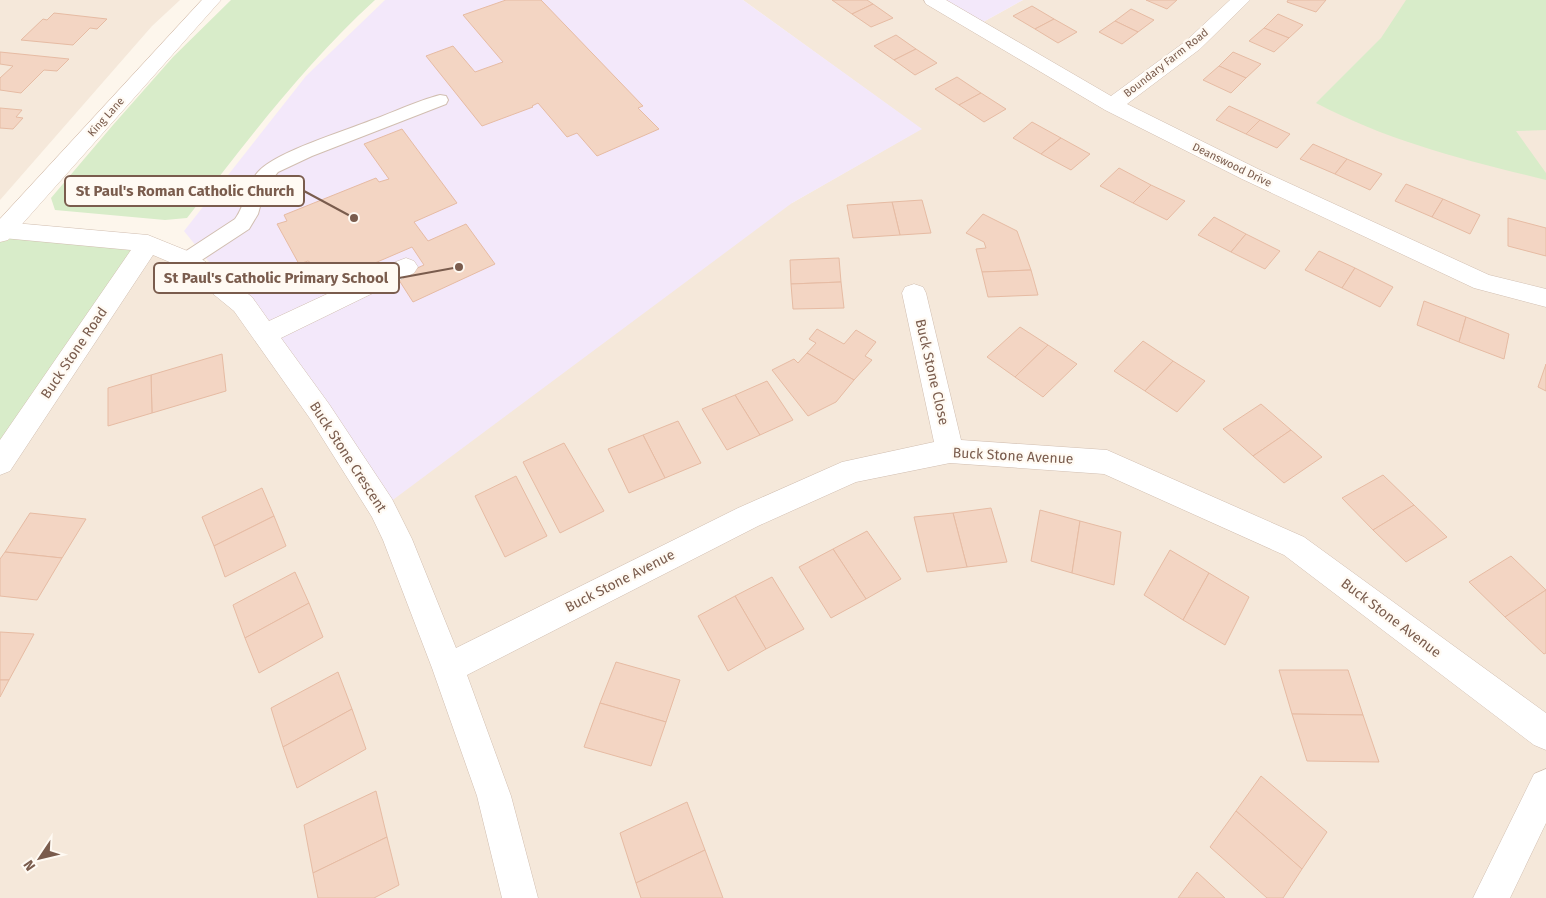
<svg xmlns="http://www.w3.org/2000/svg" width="1546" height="898" font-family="'Fira Sans',sans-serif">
  <rect width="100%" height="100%" fill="#fdf6ec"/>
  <g fill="#f5e8da">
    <path d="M0 0H180L152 26 0 200Z"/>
    <path d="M743 0H933L976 26 1023 0H1546V898H0V463L148 243 243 304 792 203 921 129Z"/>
  </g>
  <g fill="#f3e8fa">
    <path d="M385 0H743L922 129 792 203 382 508 243 304 184 231 306 76Z"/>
    <path d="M933 0H1023L976 26Z"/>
  </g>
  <g fill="#d8ecc9">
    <path d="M231 0H375C303 66 247 141 187 218L165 220 55 210 51 198 113 125 173 57Z"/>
    <path d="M1406 0H1546V130L1516 131 1546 173V180C1465 160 1390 142 1316 103L1381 38Z"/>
    <path d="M0 234 148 243 0 463Z"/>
  </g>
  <g fill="#f3d5c3" stroke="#e6bba3">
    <path d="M506 0H541L643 106 638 108 659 129 597 156 577 133 567 137 538 103 532 106 533 107 482 126 426 56 453 46 475 72 503 62 463 15Z"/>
    <path d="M832 0H867L873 4 852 14Z"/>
    <path d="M1146 0H1177L1167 9Z"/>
    <path d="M1288 0H1326L1316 12 1287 2Z"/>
    <path d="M873 4 893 18 871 27 852 14Z"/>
    <path d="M1032 6 1054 19 1035 29 1013 16Z"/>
    <path d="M1131 9 1154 20 1138 32 1115 21Z"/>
    <path d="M54 13 107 19 97 29 90 28 73 45 21 40 43 19 47 20Z"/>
    <path d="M1278 14 1303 25 1289 38 1264 28Z"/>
    <path d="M1054 19 1077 32 1058 43 1035 29Z"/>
    <path d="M1115 21 1138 32 1122 44 1099 32Z"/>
    <path d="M1264 28 1289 38 1274 52 1249 41Z"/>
    <path d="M896 35 916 49 894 60 874 46Z"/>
    <path d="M916 49 937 63 915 75 894 60Z"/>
    <path d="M0 52 69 59 57 71 44 70 21 93 0 90V78L13 66 0 64Z"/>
    <path d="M1233 52 1261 64 1246 78 1219 66Z"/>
    <path d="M1219 66 1246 78 1231 93 1203 80Z"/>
    <path d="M957 77 981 93 959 105 935 89Z"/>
    <path d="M981 93 1006 109 984 122 959 105Z"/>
    <path d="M1229 106 1260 120 1246 134 1216 120Z"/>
    <path d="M0 108 22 110 16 117 23 118 13 129 0 128Z"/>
    <path d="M1260 120 1290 134 1277 148 1246 134Z"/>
    <path d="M1032 122 1061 138 1041 154 1013 138Z"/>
    <path d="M402 129 457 203 414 222 428 241 466 224 495 264 413 302 397 277 424 265 412 247 354 272 350 267 326 268 316 266 308 261 299 264 277 224 287 221 284 215 376 178 379 182 389 179 364 144Z"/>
    <path d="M1061 138 1090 154 1071 170 1041 154Z"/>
    <path d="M1313 144 1347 159 1335 174 1300 159Z"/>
    <path d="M1347 159 1382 174 1370 190 1335 174Z"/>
    <path d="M1119 168 1151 185 1133 203 1100 186Z"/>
    <path d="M1406 184 1443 199 1432 217 1395 201Z"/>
    <path d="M1151 185 1185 201 1167 220 1133 203Z"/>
    <path d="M1443 199 1480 215 1470 234 1432 217Z"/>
    <path d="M922 200 931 233 900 235 892 202Z"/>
    <path d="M892 202 900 235 853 238 847 205Z"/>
    <path d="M983 214 1017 231 1031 270 982 272 976 249 986 248 984 242 966 233Z"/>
    <path d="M1214 217 1246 234 1231 252 1198 235Z"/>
    <path d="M1508 218 1546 228V256L1508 246Z"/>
    <path d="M1246 234 1280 251 1265 269 1231 252Z"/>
    <path d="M1319 251 1355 268 1342 288 1305 270Z"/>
    <path d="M839 258 841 282 791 284 790 260Z"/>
    <path d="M1355 268 1393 287 1380 307 1342 288Z"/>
    <path d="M1031 270 1038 295 988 297 982 272Z"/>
    <path d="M841 282 844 308 793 309 791 284Z"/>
    <path d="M1424 301 1466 317 1459 342 1417 325Z"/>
    <path d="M1466 317 1509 334 1504 359 1459 342Z"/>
    <path d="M1020 327 1048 345 1015 377 987 357Z"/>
    <path d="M817 329 844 344 856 330 876 342 865 356 872 360 854 380 807 353 816 343 809 339Z"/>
    <path d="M1143 341 1173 361 1145 391 1114 371Z"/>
    <path d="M1048 345 1077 364 1043 397 1015 377Z"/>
    <path d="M807 353 854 380 836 402 808 416 772 370 794 359 798 363Z"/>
    <path d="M222 354 226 391 152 413 151 375Z"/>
    <path d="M1173 361 1205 381 1177 412 1145 391Z"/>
    <path d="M1546 364V391L1538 387Z"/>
    <path d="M151 375 152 413 108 426V388Z"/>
    <path d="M767 381 793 420 760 435 735 395Z"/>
    <path d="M735 395 760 435 727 450 702 409Z"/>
    <path d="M1261 404 1291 430 1253 456 1223 429Z"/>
    <path d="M678 421 701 463 665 478 643 435Z"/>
    <path d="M1291 430 1322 457 1284 483 1253 456Z"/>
    <path d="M643 435 665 478 629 493 608 449Z"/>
    <path d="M564 443 604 511 560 533 523 462Z"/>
    <path d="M1383 475 1414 505 1373 530 1342 498Z"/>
    <path d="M516 476 547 536 505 557 475 496Z"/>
    <path d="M262 488 274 516 214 546 202 517Z"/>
    <path d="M1414 505 1447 537 1406 562 1373 530Z"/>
    <path d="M991 508 1007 562 967 567 953 513Z"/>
    <path d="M1040 510 1080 521 1072 573 1031 561Z"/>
    <path d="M30 513 86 519 62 558 5 552Z"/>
    <path d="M953 513 967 567 927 572 914 517Z"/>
    <path d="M274 516 286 546 225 577 214 546Z"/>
    <path d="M1080 521 1121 532 1114 585 1072 573Z"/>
    <path d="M867 531 901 579 866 599 833 549Z"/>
    <path d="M833 549 866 599 831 618 799 567Z"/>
    <path d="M1170 550 1209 573 1183 620 1144 595Z"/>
    <path d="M5 552 62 558 37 600 0 596V559Z"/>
    <path d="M1511 556 1546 590 1505 617 1469 582Z"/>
    <path d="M295 572 309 603 245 638 233 605Z"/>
    <path d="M1209 573 1249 597 1225 645 1183 620Z"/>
    <path d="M772 577 804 629 766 649 735 596Z"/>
    <path d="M1546 590V653L1544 654 1505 617Z"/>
    <path d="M735 596 766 649 728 671 698 616Z"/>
    <path d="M309 603 323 637 259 673 245 638Z"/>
    <path d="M0 632 34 634 9 680H0Z"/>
    <path d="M616 662 680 680 666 722 600 703Z"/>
    <path d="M1279 670H1348L1363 715 1292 714Z"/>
    <path d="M338 672 352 709 283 747 271 708Z"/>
    <path d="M0 680H9L0 697Z"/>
    <path d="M600 703 666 722 651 766 584 747Z"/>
    <path d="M352 709 366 749 297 788 283 747Z"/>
    <path d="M1292 714 1363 715 1379 762 1307 761Z"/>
    <path d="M1261 776 1327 832 1302 869 1236 811Z"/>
    <path d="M376 791 387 837 313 873 304 825Z"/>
    <path d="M687 802 705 850 636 883 620 833Z"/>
    <path d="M1236 811 1302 869 1283 898H1267L1210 847Z"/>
    <path d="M387 837 399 885 374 898H318L313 873Z"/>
    <path d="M705 850 723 898H641L636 883Z"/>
    <path d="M1197 872 1225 898H1178Z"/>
  </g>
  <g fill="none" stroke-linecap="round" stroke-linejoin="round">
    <g stroke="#d1beb0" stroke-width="2">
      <path id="lane" d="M440 95 446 96 448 100 446 104 312 156 278 172 265 188 258 214 249 229 194 265 187 267 180 265 177 260 180 255 235 219C246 205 245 186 258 172 275 152 345 131 372 120 394 112 417 101 440 95Z"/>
    </g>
    <g stroke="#d1beb0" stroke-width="1">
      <g id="street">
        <path d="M924 0H946L1111 96 1186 41 1230 0H1250L1200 49 1127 104 1258 169 1489 275 1546 289V307L1474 288 1242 179 1105 110 926 4Z"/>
        <path d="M3 222 148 235 195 254 252 297 269 321 398 261 406 258 414 261 418 267 414 273 281 338 329 404 392 499 412 539 456 648 738 508 842 462 934 442 902 293 905 287 914 284 923 287 926 293 961 440 1107 450 1304 537 1546 713V750L1534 745 1284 555 1104 474 950 463 856 482 758 526 467 675 511 796 538 898H502L477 796 432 668 383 540 372 517 311 420 234 311 179 266 153 255 10 471 0 475V440L131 250 3 238 0 237V223Z"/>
        <path d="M1546 769V823L1510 898H1473L1534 774Z"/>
      </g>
    </g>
    <g stroke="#d6c0b0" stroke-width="1">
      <path id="secondary" d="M202 0H221L8 240 0 242V219Z"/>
    </g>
    <use href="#lane" fill="#fff" fill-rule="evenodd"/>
    <use href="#street" fill="#fff" fill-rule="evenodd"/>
    <use href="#secondary" fill="#fff" fill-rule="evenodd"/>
  </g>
  <g text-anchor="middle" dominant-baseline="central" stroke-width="4.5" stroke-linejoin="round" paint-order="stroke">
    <g font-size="11" fill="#7a5c4d" stroke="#fffaf3">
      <text transform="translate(1166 63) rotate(-38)">Boundary Farm Road</text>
      <text transform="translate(106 117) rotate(-48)">King Lane</text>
      <text transform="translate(1232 165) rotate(26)">Deanswood Drive</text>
    </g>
    <g font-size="14" fill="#7a5c4d" stroke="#fffaf3">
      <text transform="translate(74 353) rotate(-56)">Buck Stone Road</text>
      <text transform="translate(932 372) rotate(77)">Buck Stone Close</text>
      <text transform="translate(1013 456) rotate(3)">Buck Stone Avenue</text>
      <text transform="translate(348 457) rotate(57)">Buck Stone Crescent</text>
      <text transform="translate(620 581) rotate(-27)">Buck Stone Avenue</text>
      <text transform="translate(1391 618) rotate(37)">Buck Stone Avenue</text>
    </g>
  </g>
  <path fill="none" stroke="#7a5c4d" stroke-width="2" d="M354 218L304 191M459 267L399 278"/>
  <g fill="#7a5c4d" stroke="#fffaf3" stroke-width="2">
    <circle cx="354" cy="218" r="5"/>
    <circle cx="459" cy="267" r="5"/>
  </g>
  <g fill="#fffaf3" stroke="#7a5c4d" stroke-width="2">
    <rect x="65" y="176" width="239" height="30" rx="5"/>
    <rect x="154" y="263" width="245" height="30" rx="5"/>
  </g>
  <g font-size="15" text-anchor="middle" font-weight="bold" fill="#7a5c4d">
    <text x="185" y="196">St Paul's Roman Catholic Church</text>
    <text x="276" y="283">St Paul's Catholic Primary School</text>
  </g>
  <g transform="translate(40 858) rotate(235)" stroke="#fffaf3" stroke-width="4" paint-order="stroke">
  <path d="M0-4L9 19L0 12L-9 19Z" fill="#7a5c4d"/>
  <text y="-8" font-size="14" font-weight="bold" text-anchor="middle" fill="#7a5c4d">N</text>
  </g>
</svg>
